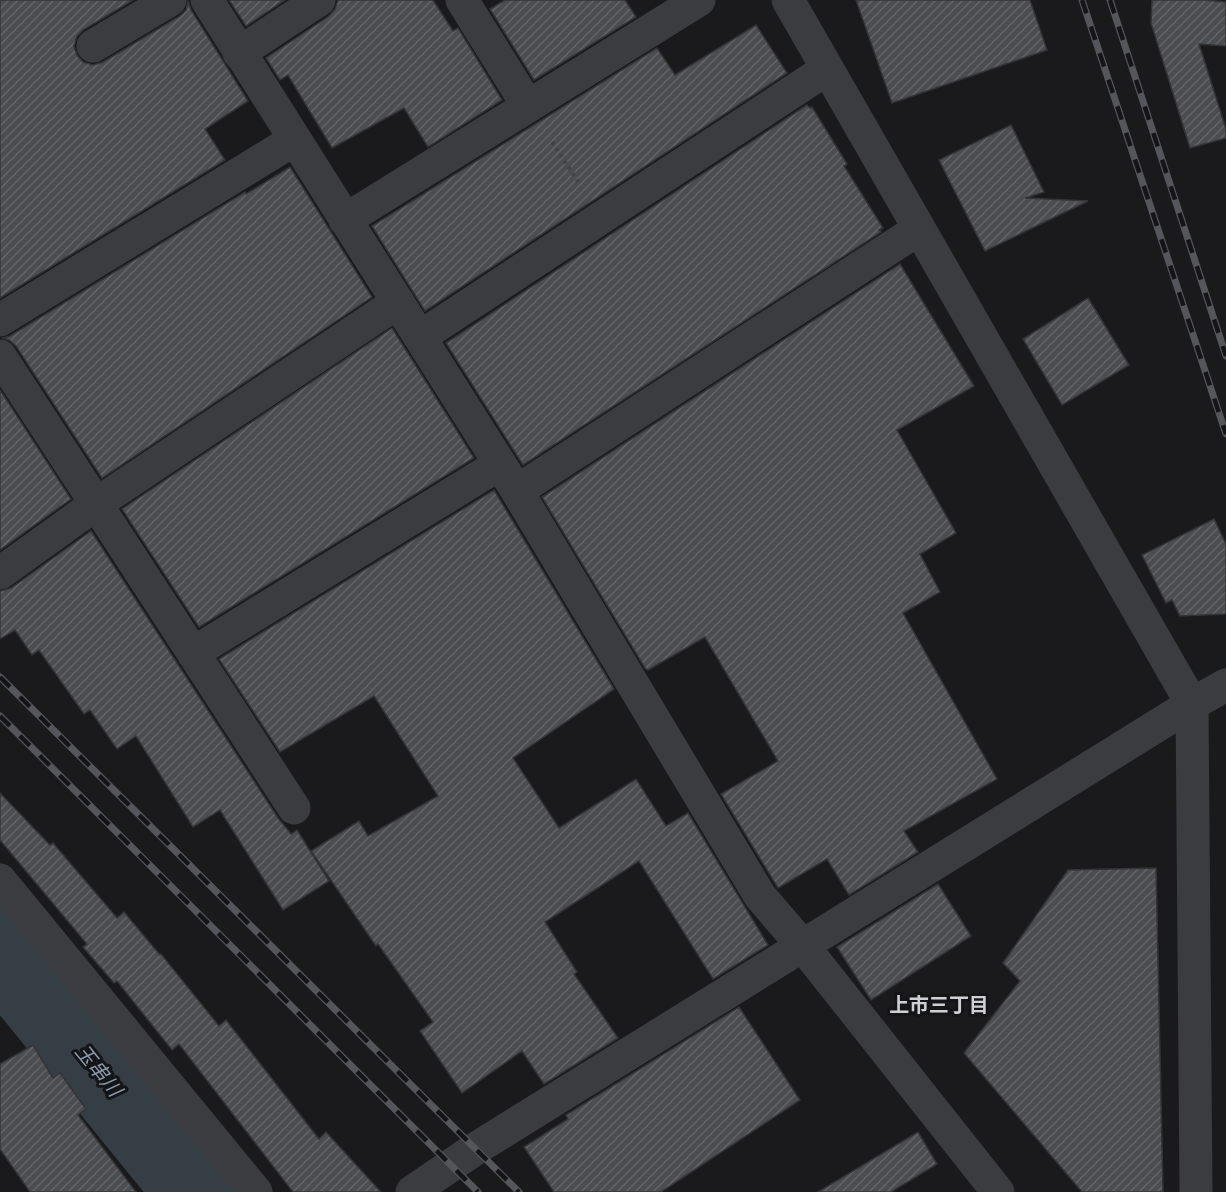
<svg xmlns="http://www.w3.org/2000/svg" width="1226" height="1192" font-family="'Archivo Narrow','Noto Sans JP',sans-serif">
  <defs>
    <pattern id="building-hatch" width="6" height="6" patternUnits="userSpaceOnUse" patternTransform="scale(1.5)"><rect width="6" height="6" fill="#4c4d51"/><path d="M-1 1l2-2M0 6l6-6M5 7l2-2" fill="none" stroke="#636468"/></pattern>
  </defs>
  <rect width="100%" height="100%" fill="#1a1a1c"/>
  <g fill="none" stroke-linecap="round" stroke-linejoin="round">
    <path stroke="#363e45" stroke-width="86" d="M0 947 199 1192"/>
  </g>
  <g fill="url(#building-hatch)" stroke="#343437" stroke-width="1.5">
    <path d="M0 0H133L83 30 77 36 74 46 77 55 83 62 93 65 103 62 180 16 186 10 188 1 191 10 248 101 205 129 225 160 0 298Z"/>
    <path d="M229 0H285L246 26Z"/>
    <path d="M338 0H433L453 31 458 28 502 100 428 147 404 108 332 148 288 75 280 80 266 58 329 16 335 9Z"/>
    <path d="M505 0H625L636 17 534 80 490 9Z"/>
    <path d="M856 0H1030L1047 50 892 103Z"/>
    <path d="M1152 0H1205L1226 2V46L1199 44 1226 129V138L1190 148 1151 23Z"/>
    <path d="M756 25 787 73 425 311 372 226 657 48 675 75Z"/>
    <path d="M807 105 810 108 812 107 847 164 844 166 883 228 879 230 881 232 523 465 446 343Z"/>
    <path d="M1011 125 1044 192 1025 198 1088 201 985 251 939 160Z"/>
    <path d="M290 167 372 297 102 478 16 346 9 340 3 338 10 336 245 192 246 194Z"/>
    <path d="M900 264 974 386 897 430 956 533 920 554 940 592 903 613 997 779 904 831 918 852 849 895 827 859 778 888 721 794 778 761 705 637 648 670 645 668 542 497Z"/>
    <path d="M1088 298 1129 365 1062 405 1023 339Z"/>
    <path d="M392 328 474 458 199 627 122 509Z"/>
    <path d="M0 390 71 499 0 550Z"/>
    <path d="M494 490 614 689 513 758 559 828 636 779 666 826 688 813 768 945 713 979 639 861 545 922 577 972 574 974 618 1038 544 1084 522 1051 462 1093 420 1031 433 1022 378 944 376 946 311 851 359 821 368 836 438 796 374 696 280 752 219 659Z"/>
    <path d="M1214 519 1226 544V614L1180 616 1172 600 1166 603 1142 555Z"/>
    <path d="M91 531 278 818 291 834 297 830 329 881 283 910 220 810 193 827 136 736 117 749 90 710 84 714 39 650 32 655 15 630 0 639V591L11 588Z"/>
    <path d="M0 793 50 845 53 843 117 918 124 912 160 955 161 954 219 1026 226 1020 319 1139 326 1132 381 1192H293L179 1044 172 1050 117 981 114 983 83 947 87 944 0 840Z"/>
    <path d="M1156 868 1163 1192H1082L964 1053 1020 981 1003 963 1068 870Z"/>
    <path d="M938 884 971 936 871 1000 837 947Z"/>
    <path d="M739 1007 800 1100 661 1192H554L524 1147 568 1119 566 1115Z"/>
    <path d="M33 1045 53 1078 60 1073 86 1109 78 1115 136 1192H30L0 1149V1064Z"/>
    <path d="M918 1132 937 1164 891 1192H818Z"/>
  </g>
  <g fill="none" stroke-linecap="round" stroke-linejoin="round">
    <path stroke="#414347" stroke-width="4" stroke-dasharray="3 4.5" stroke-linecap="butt" d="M552 142 579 183"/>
    <g stroke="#3b3c40" stroke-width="33">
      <path d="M207 0 517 491 760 896 803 946 998 1192"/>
      <path d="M462 0 528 106"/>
      <path d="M788 0 1192 704 1196 1192"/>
      <path d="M93 46 170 0"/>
      <path d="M239 53 319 0"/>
      <path d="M345 220 699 0"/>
      <path d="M0 320 294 140"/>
      <path d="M420 337 827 69"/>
      <path d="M0 356 294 808"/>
      <path d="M517 491 919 229"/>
      <path d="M0 573 96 504 398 302"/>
      <path d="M193 653 500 464"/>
      <path d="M0 880 256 1192"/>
      <path d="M412 1192 475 1149 1192 704 1226 685"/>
    </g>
    <g stroke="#54565b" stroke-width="7">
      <g id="rail">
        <path d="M1082 0 1226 434"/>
        <path d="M1110 0 1226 356"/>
        <path d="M0 677 519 1192"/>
        <path d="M0 716 478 1192"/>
      </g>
    </g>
    <use href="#rail" stroke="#151517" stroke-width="4.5" stroke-dasharray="14" stroke-linecap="butt"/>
  </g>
  <g text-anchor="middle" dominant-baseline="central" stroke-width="6" stroke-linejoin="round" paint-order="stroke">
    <g font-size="20" font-weight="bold" fill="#ced0d6" stroke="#151517">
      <text x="939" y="1004">上市三丁目</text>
    </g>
    <g font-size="20" font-style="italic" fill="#899bb0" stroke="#151517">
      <text transform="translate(99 1070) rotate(51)">玉串川</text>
    </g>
  </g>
</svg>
